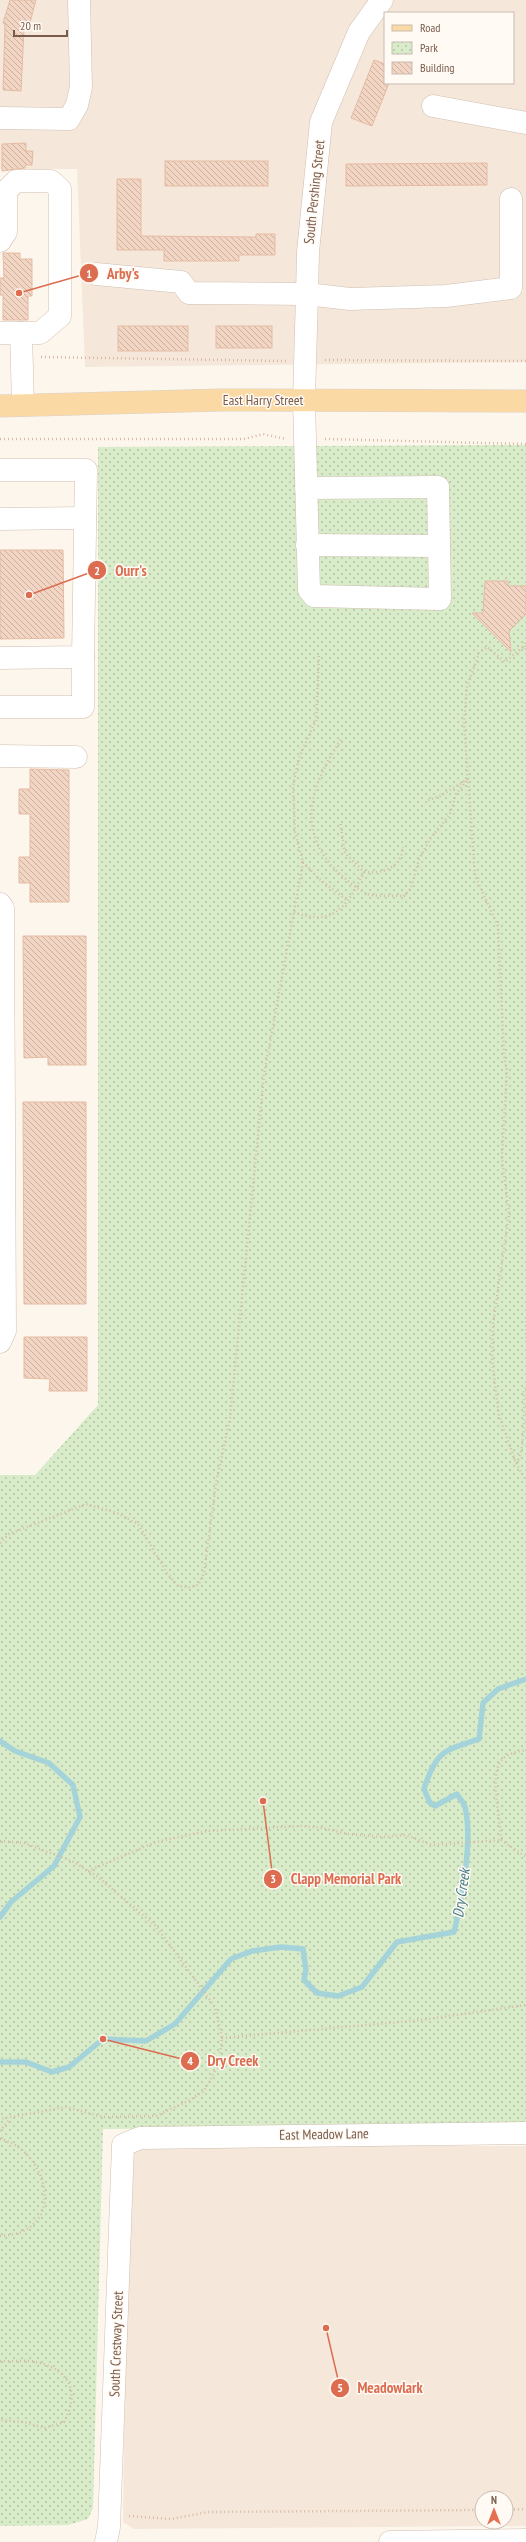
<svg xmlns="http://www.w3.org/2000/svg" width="526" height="2542" font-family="'PT Sans Narrow',sans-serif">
  <defs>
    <pattern id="park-dots" width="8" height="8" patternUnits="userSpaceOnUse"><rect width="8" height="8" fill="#d8ecc9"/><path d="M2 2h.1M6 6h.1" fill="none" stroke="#b4c2a5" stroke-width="1.8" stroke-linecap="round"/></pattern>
    <pattern id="building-back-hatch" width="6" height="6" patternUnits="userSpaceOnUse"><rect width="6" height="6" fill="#f3d5c3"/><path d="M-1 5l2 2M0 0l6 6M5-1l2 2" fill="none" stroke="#cab0a1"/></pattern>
  </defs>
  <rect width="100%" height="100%" fill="#fdf6ec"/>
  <g fill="#f5e8da" fill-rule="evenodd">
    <path d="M0 0H526V362L85 367 77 169H0ZM385 13H513V83H385Z"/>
    <path d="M149 2146H526V2526L134 2529 123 2522 127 2157 135 2147ZM482 2498H506V2522H482Z"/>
  </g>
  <path fill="url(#park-dots)" d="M526 445V2126L103 2129 93 2508 88 2519 68 2525 0 2526V1475H35L98 1405V447Z"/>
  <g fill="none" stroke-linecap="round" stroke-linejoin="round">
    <g stroke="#a5d3da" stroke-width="5.5">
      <path d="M0 1741 15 1751 49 1763 73 1785 80 1817 54 1866 11 1902 0 1917"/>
      <path d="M0 2062H26L52 2072 69 2067 103 2039 146 2041 175 2024 231 1959 252 1951 281 1947 303 1949 306 1970 304 1980 317 1993 338 1996 362 1987 397 1942 454 1932C462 1900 473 1839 465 1807 464 1802 459 1798 457 1794L435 1806 430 1803 424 1789C436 1751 443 1751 479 1739L483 1703 498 1689 526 1679"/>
    </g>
  </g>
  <g fill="url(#building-back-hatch)" stroke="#e6bba3">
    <path d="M10 0H36L28 30 24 29 21 91 3 90 5 24 3 23Z"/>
    <path d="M374 60 385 64V83H389L372 126 351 118Z"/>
    <path d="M26 143V151H33L32 165H25V168L2 171V144Z"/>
    <rect x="165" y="161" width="103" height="25"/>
    <path d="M487 163V185L346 186V164Z"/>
    <path d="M117 179H141V236L256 237V234H275V255H239V261H164V250H117Z"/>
    <path d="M3 253H20V259H32V296H28V320H3V295H0V278H4Z"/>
    <rect x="118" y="326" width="70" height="25"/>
    <rect x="216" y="326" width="56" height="22"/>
    <path d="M0 550H63L64 638 0 639Z"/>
    <path d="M485 581H508V586H526V614L509 631 511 652 472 613H483Z"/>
    <path d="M30 769 69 770V902H30V883H19V857H30V814H19V789H30Z"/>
    <path d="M23 936H86V1065H48V1057L24 1058Z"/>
    <path d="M23 1102H86V1304H24Z"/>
    <path d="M24 1337H87V1391H49L50 1379 24 1378Z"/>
  </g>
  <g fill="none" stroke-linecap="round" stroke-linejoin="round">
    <g stroke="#d1beb0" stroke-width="23">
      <g id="minor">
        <path d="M433 106 526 123"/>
        <path d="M0 118 69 119 77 105 81 87 79 0"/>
        <path d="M0 241 6 232V191L16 181H51L60 189V316L40 333H21"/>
        <path d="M96 274 181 282 189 293 307 294 350 299 446 296 511 288V199"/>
        <path d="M0 333H21L23 405"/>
        <path d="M0 470H86L83 657 0 658"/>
        <path d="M306 488 438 487 440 599 314 596 309 590 304 400 307 294 308 252 321 122 359 32 382 0"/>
        <path d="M0 519 85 518"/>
        <path d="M307 545 439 546"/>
        <path d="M0 707H83V657"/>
        <path d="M0 756 76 757"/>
        <path d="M0 904 3 908 5 1331 0 1342"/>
        <path d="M106 2542 109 2527 123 2145 140 2138 526 2133"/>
        <path d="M390 2542 526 2540"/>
      </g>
    </g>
    <g stroke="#dad1cd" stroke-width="23">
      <path id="major" d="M0 406 221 400 526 401"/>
    </g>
    <g stroke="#d9b8a5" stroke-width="2.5" stroke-dasharray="1 3" stroke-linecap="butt">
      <path d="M41 357 286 361"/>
      <path d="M325 360 526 361"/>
      <path d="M0 439H244L263 434 286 439"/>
      <path d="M325 439 526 444"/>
      <path d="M523 647 526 642"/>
      <path d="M526 649 523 647 505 662 487 647 479 653 467 687 464 722 475 876 498 926 504 1055 507 1071 502 1157 509 1214 493 1324 492 1360 499 1416 516 1463 526 1481"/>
      <path d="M341 740C311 784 294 832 340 874 347 880 358 890 367 894 377 897 393 895 404 896L411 888 419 859 430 839 450 814 456 794 468 779 440 796 426 801"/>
      <path d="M303 862 318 878 348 901"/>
      <path d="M364 872C383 874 401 868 403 847"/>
      <path d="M294 912C334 928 348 905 364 872L345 853 340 821"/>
      <path d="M526 1317V1340"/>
      <path d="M516 1463C526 1452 524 1409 524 1392L526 1386"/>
      <path d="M0 1543 9 1534 86 1504 117 1513 138 1524 167 1573 178 1586 189 1587 198 1585 204 1573 216 1483 230 1418 264 1075 303 862 295 832 293 786 299 758 316 720 319 655"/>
      <path d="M501 1840 526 1857"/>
      <path d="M0 1841 24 1843 74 1862 98 1877 156 1926 215 2007 222 2038 219 2064 204 2091 188 2101 156 2116 103 2117 66 2107 0 2119"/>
      <path d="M88 1871 156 1842 207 1831 302 1826 322 1828 348 1834 382 1837 406 1835 432 1845 501 1840C501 1821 489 1776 501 1761 507 1753 517 1752 526 1750"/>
      <path d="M222 2038 421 2020 526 2005"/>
      <path d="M0 2131 10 2119"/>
      <path d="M0 2139C47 2149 71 2233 0 2236"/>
      <path d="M0 2361C12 2362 29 2359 40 2363 72 2372 79 2394 64 2422L45 2428 24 2422 0 2420"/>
      <path d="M506 2510 526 2509"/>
      <path d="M129 2516 171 2519 208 2512 482 2510"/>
    </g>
    <use href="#minor" stroke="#fff" stroke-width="22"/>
    <use href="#major" stroke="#fbd9a5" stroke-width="22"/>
  </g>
  <g text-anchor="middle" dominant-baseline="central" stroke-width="3" stroke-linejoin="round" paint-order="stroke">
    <g font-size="14" fill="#7a5c4d" stroke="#fffaf3">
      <text transform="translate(314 192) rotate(-84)">South Pershing Street</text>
      <text x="263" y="400">East Harry Street</text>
      <text transform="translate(324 2134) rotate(-1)">East Meadow Lane</text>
      <text transform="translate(116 2344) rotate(-88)">South Crestway Street</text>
    </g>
    <g font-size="15" font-style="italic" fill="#437c86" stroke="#fffaf3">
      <text transform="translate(461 1893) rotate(-82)">Dry Creek</text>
    </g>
  </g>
  <path fill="none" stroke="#dc6d51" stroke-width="1.5" d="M19 293L89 273M29 595L97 570M263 1801L273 1879M103 2039L190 2061M326 2328L340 2388"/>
  <g fill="#dc6d51" stroke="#fffaf3" stroke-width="1.5">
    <circle cx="19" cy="293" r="4"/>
    <circle cx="29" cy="595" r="4"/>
    <circle cx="263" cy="1801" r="4"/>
    <circle cx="103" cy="2039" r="4"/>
    <circle cx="326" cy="2328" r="4"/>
    <circle cx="89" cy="273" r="10"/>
    <circle cx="97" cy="570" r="10"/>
    <circle cx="273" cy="1879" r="10"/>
    <circle cx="190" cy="2061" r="10"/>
    <circle cx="340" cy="2388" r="10"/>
  </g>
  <g font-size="12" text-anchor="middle" font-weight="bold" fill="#fff">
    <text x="89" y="278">1</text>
    <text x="97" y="575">2</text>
    <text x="273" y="1883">3</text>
    <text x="190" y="2065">4</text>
    <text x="340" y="2392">5</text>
  </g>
  <g font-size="15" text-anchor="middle" font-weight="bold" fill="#dc6d51" stroke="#fffaf3" stroke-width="3" stroke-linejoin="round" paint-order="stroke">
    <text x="123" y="279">Arby's</text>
    <text x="131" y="576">Ourr's</text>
    <text x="346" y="1884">Clapp Memorial Park</text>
    <text x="233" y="2066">Dry Creek</text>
    <text x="390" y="2393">Meadowlark</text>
  </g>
  <rect x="384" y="12" width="130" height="72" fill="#fffaf3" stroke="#cabbb1"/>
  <rect x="392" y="25" width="20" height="6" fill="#fbd9a5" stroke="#cabbb1"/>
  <text x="420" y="32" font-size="12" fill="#7a5c4d">Road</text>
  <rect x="392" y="42" width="20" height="12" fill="url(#park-dots)" stroke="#cabbb1"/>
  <text x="420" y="52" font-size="12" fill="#7a5c4d">Park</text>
  <rect x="392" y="62" width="20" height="12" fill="url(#building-back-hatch)" stroke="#cabbb1"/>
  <text x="420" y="72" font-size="12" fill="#7a5c4d">Building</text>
  <g transform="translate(494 2510)"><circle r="19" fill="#fffaf3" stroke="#cabbb1"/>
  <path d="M0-3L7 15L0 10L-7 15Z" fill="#e76f51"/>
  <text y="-6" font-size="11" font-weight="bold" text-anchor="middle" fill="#7a5c4d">N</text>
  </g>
  <path d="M14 30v6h53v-6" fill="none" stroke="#7a5c4d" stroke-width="2"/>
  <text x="20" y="30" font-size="12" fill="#7a5c4d" stroke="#fffaf3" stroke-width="3" paint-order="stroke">20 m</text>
</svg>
